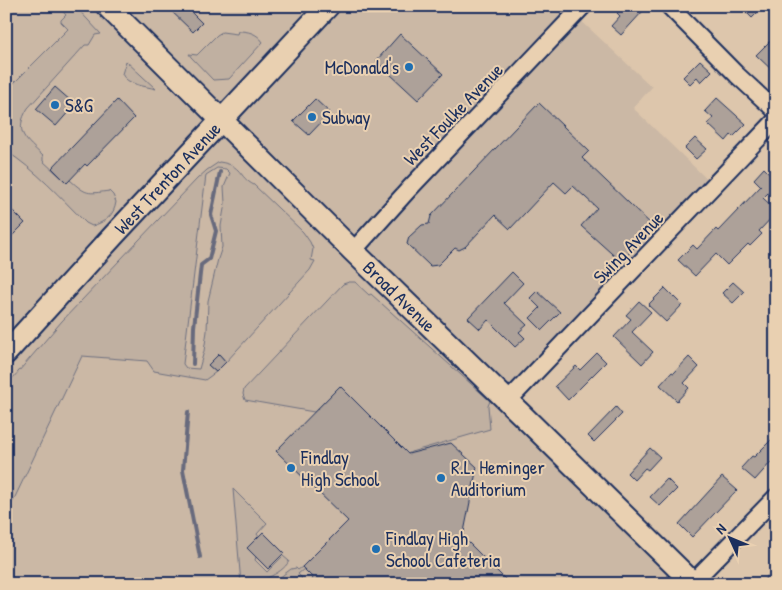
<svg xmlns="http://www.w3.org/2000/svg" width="782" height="590" font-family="'Patrick Hand',sans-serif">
  <rect width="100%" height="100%" fill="#ddc6ac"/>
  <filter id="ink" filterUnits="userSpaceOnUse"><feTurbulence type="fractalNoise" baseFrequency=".02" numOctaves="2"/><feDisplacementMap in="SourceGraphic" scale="10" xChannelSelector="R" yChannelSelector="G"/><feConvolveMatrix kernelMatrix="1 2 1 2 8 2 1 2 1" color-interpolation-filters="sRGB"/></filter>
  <g filter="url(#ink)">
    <path fill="#cbb8a5" d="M6 6H583L575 15 652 87 633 108 714 186 508 401 694 584H6Z"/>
    <g fill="#c0b0a1" stroke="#6e7080" fill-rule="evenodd">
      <path d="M58 6H75L101 34 95 35 89 45H85L28 108C13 132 26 140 43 156V161L67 183 70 180C87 195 87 194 109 191L113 195 116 202C114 216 105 222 92 226L86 223C61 198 36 170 6 151V91L68 29 61 22V20L66 15Z"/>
      <path d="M238 31C248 31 257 33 263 42L229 79 213 80 191 57 189 54 197 55 217 35 222 32 237 34Z"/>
      <path d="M126 61 156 89C145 86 127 85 122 74Z"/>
      <path d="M219 162C243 165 238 177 254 185L303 232 310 242 313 249 311 260 315 261 310 270 226 362 219 354 208 365 216 372 205 380 154 371 147 361 82 356 6 516V386L62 321 197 179 207 170ZM217 168 226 169 230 173 224 187 225 203 221 226 222 247 218 259 208 301 207 331 204 351 199 369 186 368 183 364 206 175Z"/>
      <path d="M349 282H355L369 295 371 294 490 401 488 406 490 429 411 452 408 454 340 386 314 412 245 400 243 394 244 389 343 284Z"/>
      <path d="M233 489 267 523 257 534 259 537 256 557 255 560 267 572 283 556 289 561C282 575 255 584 241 584Z"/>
      <path d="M302 567 304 569 298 574 302 578 296 584H266L279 578 291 569 296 568 298 570Z"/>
    </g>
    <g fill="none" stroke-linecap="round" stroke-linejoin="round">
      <g stroke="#676b7d" stroke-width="4">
        <path d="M193 364 194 327 201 265 209 259 216 231 211 215 220 172"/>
        <path d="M188 412 183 470 200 557"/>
      </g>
    </g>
    <g fill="#ada199" stroke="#1b2f5e">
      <path d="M166 6H185L202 23 193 32Z"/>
      <path d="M624 6H638L643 11 621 35 611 26 620 16 617 13Z"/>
      <path d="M740 6H764L752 18Z"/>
      <path d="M400 34 443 74 418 100 376 61Z"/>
      <path d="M776 35V74L756 55Z"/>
      <path d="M700 60 712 71 701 82 697 77 690 84 683 77Z"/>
      <path d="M55 87 71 101V109L56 126 36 109Z"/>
      <path d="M717 98 746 124 733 137 731 135 726 141 708 124 713 118 705 111Z"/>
      <path d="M315 99 330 113 309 135 293 121Z"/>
      <path d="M117 100 134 118 87 166 85 164 67 183 52 168Z"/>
      <path d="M539 103 589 151 582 158 654 227 621 262 581 226 597 208 573 186 566 193 554 182 510 229 495 215 465 247 459 250 455 248 438 265 430 266 407 244 409 237 422 225 429 224 431 216Z"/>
      <path d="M695 138 707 149 696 159 685 148Z"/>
      <path d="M764 168 776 180V185L763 198 776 210V213L759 231 762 234 750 246 748 244 727 265 716 254 695 276 678 260 693 245 697 249 716 229 718 231 761 186 754 179Z"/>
      <path d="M6 204 25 223 6 242Z"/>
      <path d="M512 272 523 283 504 303 527 325 519 332 525 338 515 347 488 320 480 329 468 318Z"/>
      <path d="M733 282 744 292 733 303 722 293Z"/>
      <path d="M665 288 682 305 666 322 648 305Z"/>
      <path d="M537 291 560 312 542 330 530 318 540 308 530 298Z"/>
      <path d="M639 301 651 312 632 332 653 352 642 364 614 337 631 319 626 315Z"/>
      <path d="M597 353 606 362 568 400 555 386 576 366 580 370Z"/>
      <path d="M219 354 226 362 216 372 208 365Z"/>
      <path d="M689 357 699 367 684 383 689 388 677 401 660 385 672 372 674 373Z"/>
      <path d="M340 386 408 454 451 443 477 467 463 537 510 584H308L313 578 302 567 348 521 276 451Z"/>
      <path d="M616 407 622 414 594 442 588 436Z"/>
      <path d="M776 435V467L771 462 755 480 741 468 752 456 754 457Z"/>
      <path d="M650 448 660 457 648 470 645 468 634 480 627 473Z"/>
      <path d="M722 477 737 490 692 537 679 524Z"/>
      <path d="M667 479 677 489 660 506 650 497Z"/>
      <path d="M263 532 284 553 268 569 247 548Z"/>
      <path d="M776 567V584H760Z"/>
    </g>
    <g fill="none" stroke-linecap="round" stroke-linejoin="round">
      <g stroke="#1b2f5e" stroke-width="20">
        <g id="minor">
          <path d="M669 6 737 75 776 111"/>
          <path d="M353 251 409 189 583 6"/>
          <path d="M508 401 776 120"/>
          <path d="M693 582 776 497"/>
        </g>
      </g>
      <g stroke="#1b2f5e" stroke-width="25">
        <g id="major">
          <path id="s1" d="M107 6 353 251 520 413 694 584"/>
          <path id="s2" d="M6 353 114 235 328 6"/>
        </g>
      </g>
      <use href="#minor" stroke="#e9d0b1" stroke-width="16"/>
      <use href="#major" stroke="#e9d0b1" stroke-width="21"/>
    </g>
  </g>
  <g fill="#1f6fb2" stroke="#e9d0b1" stroke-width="2">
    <circle cx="409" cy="67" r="5"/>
    <circle cx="55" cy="105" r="5"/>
    <circle cx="312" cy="117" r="5"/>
    <circle cx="291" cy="468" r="5"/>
    <circle cx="441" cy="478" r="5"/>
    <circle cx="376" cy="549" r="5"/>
  </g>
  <g text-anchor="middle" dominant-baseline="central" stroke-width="4" stroke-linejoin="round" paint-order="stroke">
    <g font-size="19" fill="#1b2f5e" stroke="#e9d0b1" text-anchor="start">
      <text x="399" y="67" text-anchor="end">McDonald's</text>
      <text x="65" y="105">S&amp;G</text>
      <text x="322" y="117">Subway</text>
      <text x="301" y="457">Findlay<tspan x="301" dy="22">High School</tspan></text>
      <text x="451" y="467">R.L. Heminger<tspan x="451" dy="22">Auditorium</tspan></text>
      <text x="386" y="538">Findlay High<tspan x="386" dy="22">School Cafeteria</tspan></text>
    </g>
    <g font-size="19" fill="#1b2f5e" stroke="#e9d0b1">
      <text transform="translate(453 114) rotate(-46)">West Foulke Avenue</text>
      <text stroke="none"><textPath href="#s2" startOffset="238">West Trenton Avenue</textPath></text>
      <text transform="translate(628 247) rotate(-46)">Swing Avenue</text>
      <text stroke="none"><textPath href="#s1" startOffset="412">Broad Avenue</textPath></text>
    </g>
  </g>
  <rect width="782" height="590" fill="none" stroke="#e9d0b1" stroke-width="25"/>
  <rect x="12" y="12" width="757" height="565" fill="none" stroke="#1b2f5e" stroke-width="2" filter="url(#ink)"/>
  <g transform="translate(730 538) rotate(314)" stroke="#e9d0b1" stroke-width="4" paint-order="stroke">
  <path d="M0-4L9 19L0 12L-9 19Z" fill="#1b2f5e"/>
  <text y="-8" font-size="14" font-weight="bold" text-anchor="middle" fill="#1b2f5e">N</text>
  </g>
</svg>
